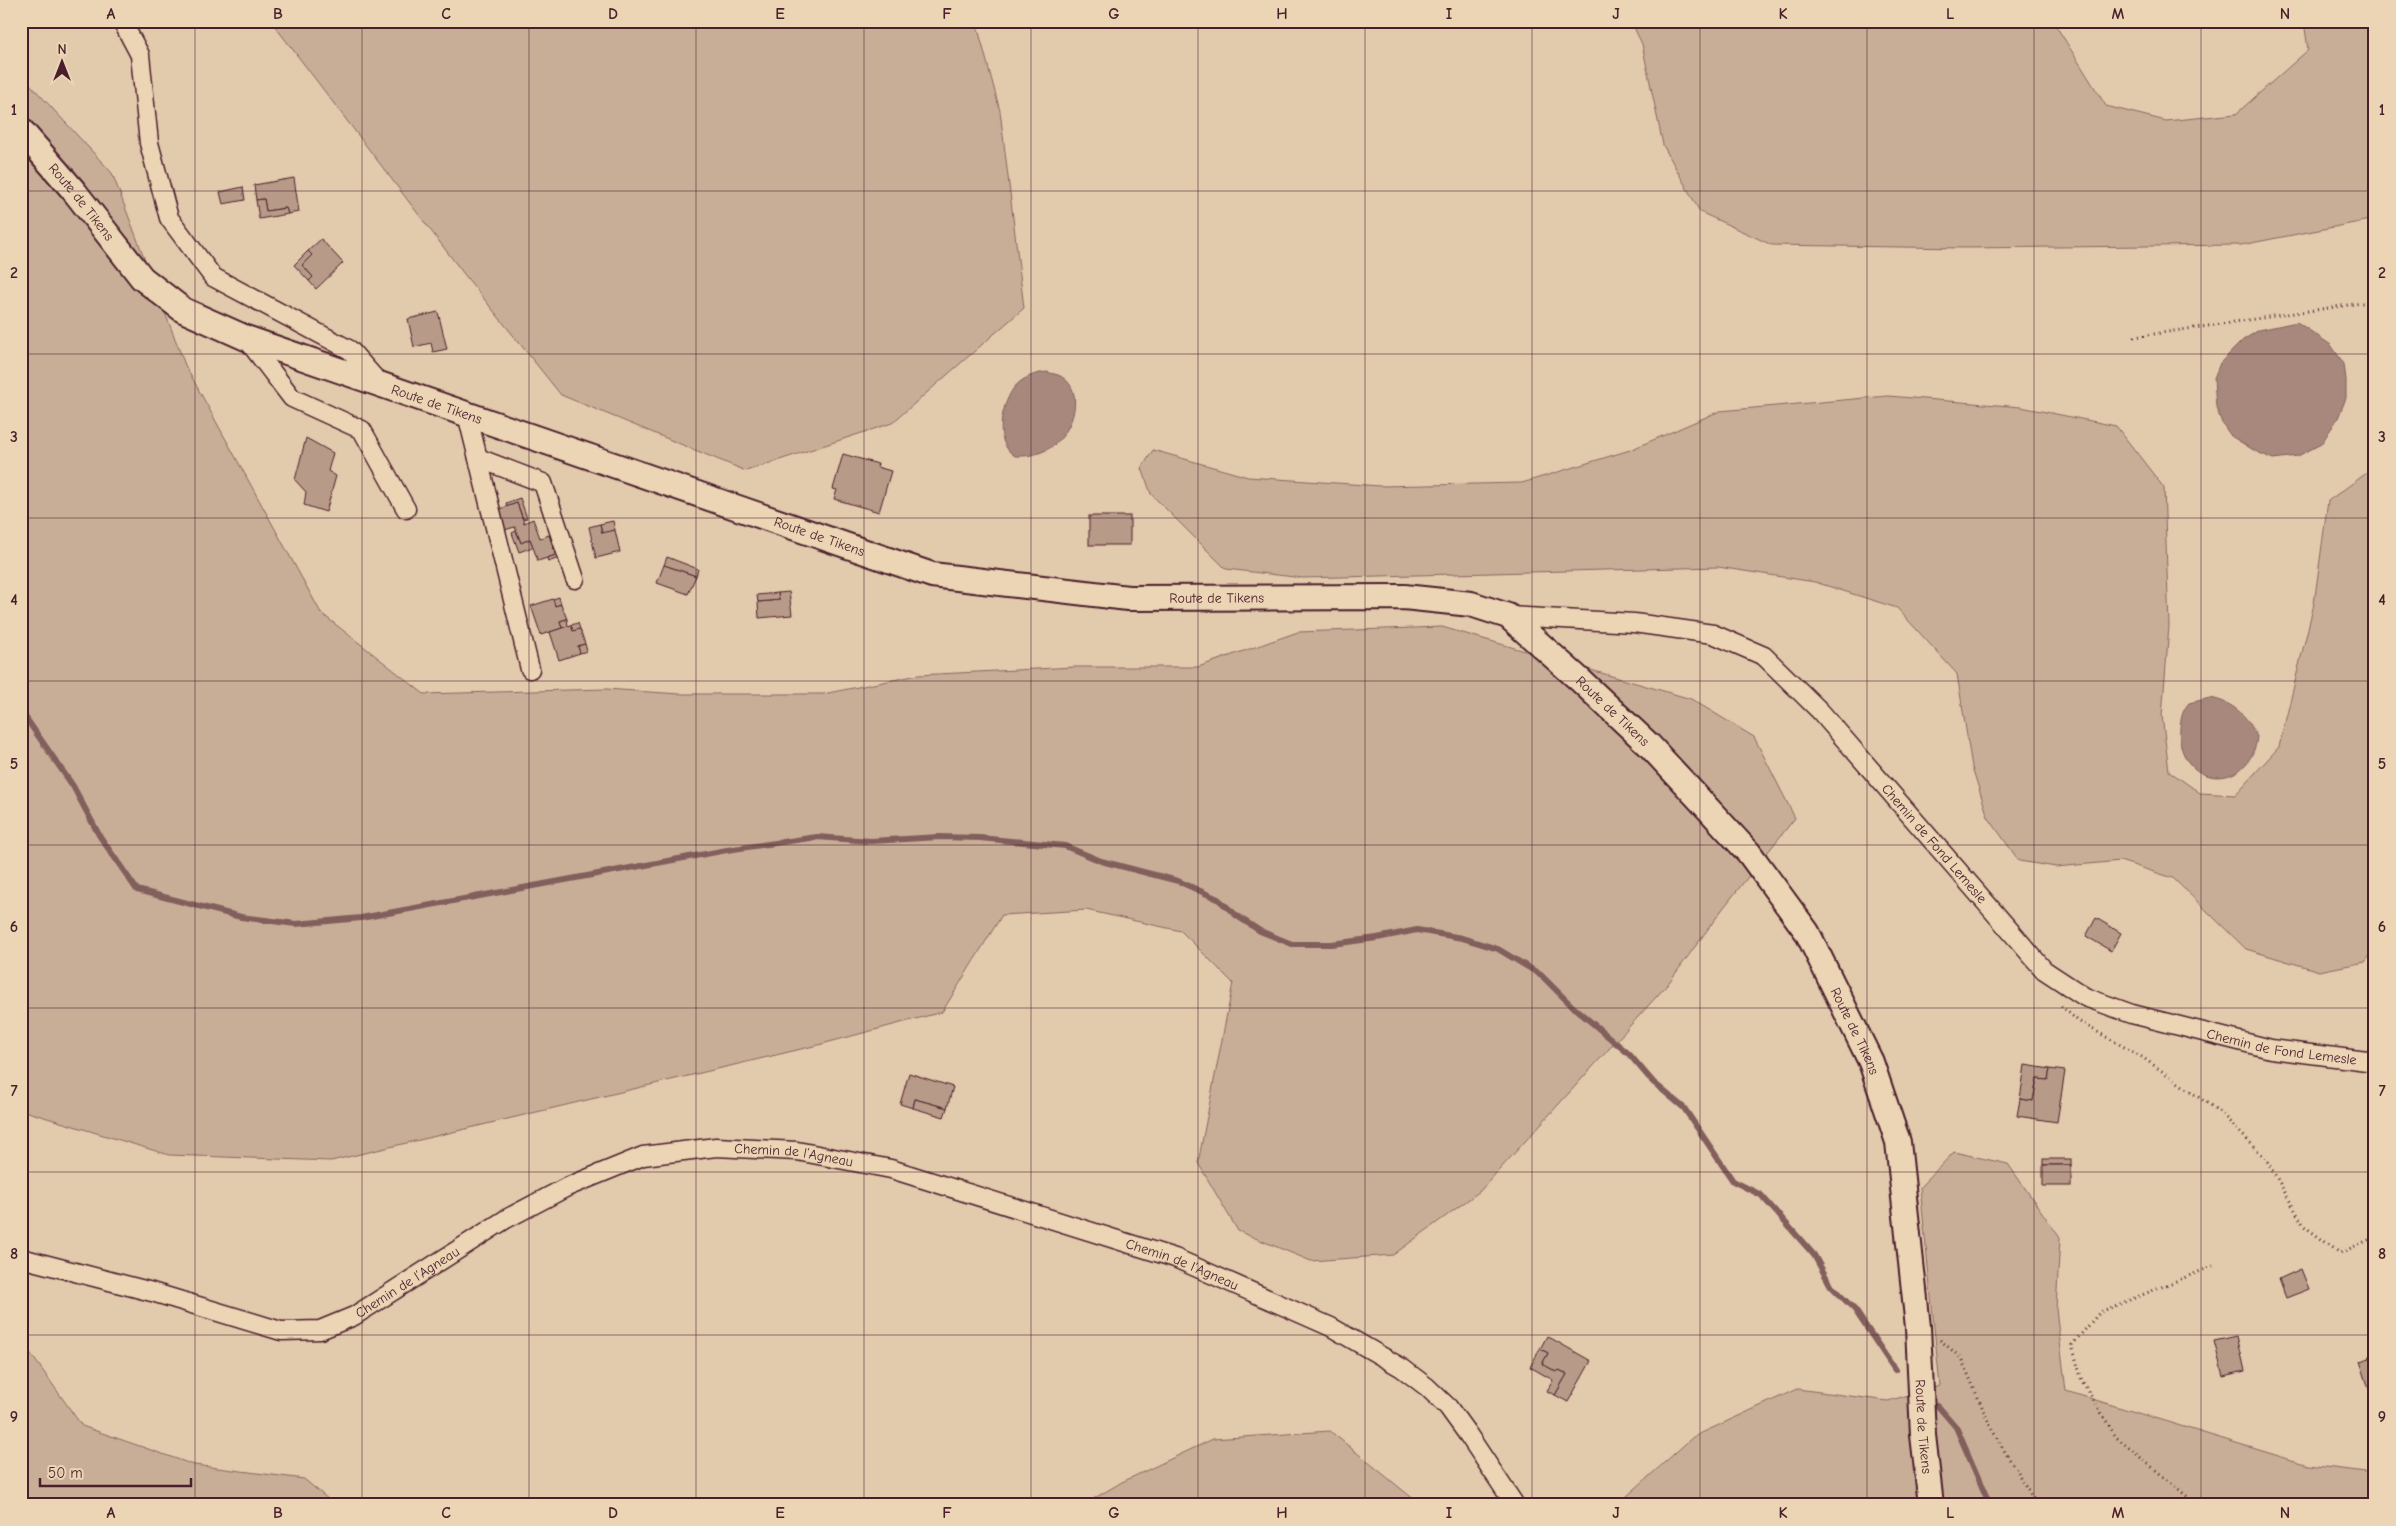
<svg xmlns="http://www.w3.org/2000/svg" width="2396" height="1526" font-family="'Comic Neue',sans-serif">
  <rect width="100%" height="100%" fill="#e2caad"/>
  <filter id="ink" filterUnits="userSpaceOnUse"><feTurbulence type="fractalNoise" baseFrequency=".02" numOctaves="2"/><feDisplacementMap in="SourceGraphic" scale="10" xChannelSelector="R" yChannelSelector="G"/><feConvolveMatrix kernelMatrix="1 2 1 2 8 2 1 2 1" color-interpolation-filters="sRGB"/></filter>
  <g filter="url(#ink)">
    <g fill="#c9ae97" stroke="#8a6661">
      <path d="M271 21H976L1000 111 1024 308 892 423 746 471 561 395 464 274Z"/>
      <path d="M1631 21H2053L2106 106 2166 121 2236 114 2308 50 2304 21H2375V219L2241 245 1966 248 1772 245 1700 212 1663 145 1642 44Z"/>
      <path d="M21 81 28 82 112 173 185 365 321 613 424 694 606 689 679 694H823L918 675 1075 667H1198L1298 632 1442 627 1691 699 1754 737 1795 818 1724 907 1667 985 1480 1191 1393 1255 1311 1261 1238 1231 1198 1163 1233 983 1181 931 1086 910 1002 915 942 1012 818 1045 331 1161 169 1155 21 1110Z"/>
      <path d="M1888 396 2021 407 2116 426 2164 488 2169 626 2162 716 2169 771 2200 793 2235 795 2279 747 2314 604 2328 501 2375 467V949L2365 962 2319 971 2246 949 2173 878 2120 861 2056 867 2019 861 1988 817 1972 767 1957 674 1897 608 1815 582 1718 567 1303 578 1226 569 1151 494 1142 468 1153 450 1248 477 1380 486 1522 483 1630 450 1720 411Z"/>
      <path d="M1954 1152 2008 1164 2060 1238 2056 1309 2066 1391 2308 1465 2375 1473V1505H1617L1693 1437 1797 1389 1888 1401 1940 1386 1920 1187Z"/>
      <path d="M21 1340 82 1426 194 1465 304 1479 335 1505H21Z"/>
      <path d="M1330 1431 1421 1505H1083L1122 1482 1213 1439Z"/>
    </g>
    <g fill="#a8887b" stroke="#825e5b">
      <path d="M2297 322 2331 345 2344 364 2346 380V398L2338 418 2321 444 2298 456 2273 459 2255 451 2231 436 2222 423 2216 407 2214 378 2220 363 2243 340 2259 330Z"/>
      <path d="M1047 372C1052 374 1058 374 1062 377 1085 391 1073 430 1055 444 1045 453 1029 457 1015 456 993 442 1001 407 1013 389 1021 378 1035 373 1047 372Z"/>
      <path d="M2210 698C2233 702 2248 716 2257 737 2250 795 2175 788 2180 728 2181 718 2182 711 2189 703Z"/>
    </g>
    <g fill="none" stroke-linecap="round" stroke-linejoin="round">
      <g stroke="#825e5b" stroke-width="6">
        <path d="M21 711 73 786 99 835 137 890 241 917 296 924 361 918 727 850 817 837 871 841 939 837 980 838 1065 846 1101 861 1178 881 1218 899 1237 916 1260 931 1292 944H1332L1377 938 1417 930 1462 938 1498 949 1541 975 1572 1006 1629 1054 1653 1082 1684 1108 1733 1181 1761 1195 1814 1255 1831 1286 1855 1310 1895 1370"/>
        <path d="M1937 1405 1956 1427 1990 1505"/>
      </g>
    </g>
    <g fill="#b89a88" stroke="#4a1f2b">
      <path d="M294 178 299 212 288 214 286 208 266 211 264 199 256 200 254 185Z"/>
      <path d="M243 187 245 200 223 204 220 192Z"/>
      <path d="M264 199 266 211 286 208 288 214 259 219 256 200Z"/>
      <path d="M321 239 343 263 316 289 309 281 313 277 302 265 312 255 308 251Z"/>
      <path d="M308 251 312 255 302 265 313 277 309 281 294 265Z"/>
      <path d="M438 312 447 349 433 352 431 343 414 347 408 319Z"/>
      <path d="M306 438 333 453 328 471 336 476 326 512 304 505 306 492 295 480Z"/>
      <path d="M843 454 878 464 877 467 891 471 879 512 834 499 837 490 833 489Z"/>
      <path d="M520 498 527 518 523 519 517 503 507 507 506 503Z"/>
      <path d="M517 503 524 523 533 519 540 538 549 535 556 555 538 561 530 539 521 543 515 527 504 530 497 510Z"/>
      <rect x="1089" y="516" width="41" height="29"/>
      <path d="M613 521 615 530 602 533 600 524Z"/>
      <path d="M600 524 602 533 615 530 620 552 596 558 589 527Z"/>
      <path d="M516 531 521 543 530 539 533 547 519 552 512 533Z"/>
      <path d="M556 538 562 557 548 562 547 558 556 555 551 540Z"/>
      <path d="M667 557 698 569 696 576 664 565Z"/>
      <path d="M664 565 696 576 688 594 657 583Z"/>
      <path d="M789 592 792 615 759 618 758 602 779 600 778 593Z"/>
      <path d="M778 593 779 600 758 602 757 595Z"/>
      <path d="M559 597 561 604 555 606 553 599Z"/>
      <path d="M553 599 555 606 561 604 567 619 560 621 562 628 541 635 531 606Z"/>
      <path d="M567 619 568 626 562 628 560 621Z"/>
      <path d="M578 623 580 629 573 631 571 625Z"/>
      <path d="M571 625 573 631 580 629 585 644 578 646 580 653 559 660 550 632Z"/>
      <path d="M585 644 587 651 580 653 578 646Z"/>
      <path d="M2096 918 2121 933 2111 951 2086 936Z"/>
      <path d="M2025 1065 2050 1069 2048 1080 2037 1079 2033 1101 2020 1099Z"/>
      <path d="M2050 1069 2065 1071 2057 1122 2017 1116 2020 1099 2033 1101 2037 1079 2048 1080Z"/>
      <path d="M909 1073 953 1087 947 1108 915 1099 913 1108 900 1104Z"/>
      <path d="M915 1099 947 1108 944 1117 913 1108Z"/>
      <rect x="2043" y="1159" width="28" height="6"/>
      <rect x="2043" y="1165" width="28" height="21"/>
      <path d="M2301 1269 2309 1289 2286 1298 2279 1279Z"/>
      <path d="M1547 1336 1591 1361 1568 1402 1555 1395 1567 1374 1559 1370 1557 1372 1542 1364 1548 1353 1540 1349Z"/>
      <path d="M2237 1336 2245 1371 2223 1376 2214 1341Z"/>
      <path d="M1540 1349 1548 1353 1542 1364 1557 1372 1559 1370 1567 1374 1555 1395 1547 1391 1553 1380 1530 1367Z"/>
      <path d="M2375 1354V1391L2370 1392 2360 1361 2370 1358 2369 1355Z"/>
    </g>
    <g fill="none" stroke-linecap="round" stroke-linejoin="round">
      <g stroke="#4a1f2b" stroke-width="21">
        <g id="street">
          <path d="M122 21 140 55 149 143 169 218 213 277 350 350 380 384"/>
          <path d="M246 338 292 398 362 430 406 509"/>
          <path d="M467 414 530 669"/>
          <path d="M478 458 543 483 575 579"/>
          <path id="s1" d="M1508 616 1634 623 1713 634 1764 656 1820 711 2044 970 2085 997 2132 1014 2271 1049 2375 1062"/>
          <path id="s2" d="M21 1258 152 1292 281 1331 320 1330 354 1316 506 1219 567 1187 643 1156 716 1147 797 1151 891 1169 1175 1258 1331 1327 1402 1368 1427 1387 1448 1407 1469 1436 1515 1505"/>
        </g>
      </g>
      <g stroke="#4a1f2b" stroke-width="28">
        <g id="secondary">
          <path id="s3" d="M21 130 74 191 142 278 183 310 246 338 932 575 1128 598 1404 597 1471 604 1508 616 1580 680 1649 745 1749 853 1807 932 1871 1062 1898 1142 1918 1327 1923 1435 1931 1505"/>
        </g>
      </g>
      <g stroke="#4a1f2b" stroke-width="3" stroke-dasharray="1 4" stroke-linecap="butt">
        <path d="M2134 337 2375 301"/>
        <path d="M2061 1006 2078 1021 2142 1057 2221 1113 2266 1159 2304 1226 2340 1253 2375 1237"/>
        <path d="M1940 1340 1961 1358 1992 1430 2037 1505"/>
        <path d="M2191 1505 2189 1498 2116 1437 2082 1381 2072 1345 2100 1312 2213 1266"/>
      </g>
      <use href="#street" stroke="#ecd5b5" stroke-width="18"/>
      <use href="#secondary" stroke="#ecd5b5" stroke-width="24"/>
    </g>
  </g>
  <path fill="none" stroke="#4a1f2b" stroke-width="1" stroke-opacity="0.55" d="M195 21V1505M362 21V1505M529 21V1505M696 21V1505M864 21V1505M1031 21V1505M1198 21V1505M1365 21V1505M1532 21V1505M1700 21V1505M1867 21V1505M2034 21V1505M2201 21V1505M21 191H2375M21 354H2375M21 518H2375M21 681H2375M21 845H2375M21 1008H2375M21 1172H2375M21 1335H2375"/>
  <g text-anchor="middle" dominant-baseline="central" stroke-width="4.5" stroke-linejoin="round" paint-order="stroke">
    <g font-size="14" fill="#4a1f2b" stroke="#ecd5b5">
      <text stroke="none"><textPath href="#s3" startOffset="94">Route de Tikens</textPath></text>
      <text stroke="none"><textPath href="#s3" startOffset="514">Route de Tikens</textPath></text>
      <text stroke="none"><textPath href="#s3" startOffset="919">Route de Tikens</textPath></text>
      <text stroke="none"><textPath href="#s3" startOffset="1324">Route de Tikens</textPath></text>
      <text stroke="none"><textPath href="#s3" startOffset="1759">Route de Tikens</textPath></text>
      <text stroke="none"><textPath href="#s1" startOffset="515">Chemin de Fond Lemesle</textPath></text>
      <text stroke="none"><textPath href="#s3" startOffset="2164">Route de Tikens</textPath></text>
      <text stroke="none"><textPath href="#s1" startOffset="935">Chemin de Fond Lemesle</textPath></text>
      <text stroke="none"><textPath href="#s2" startOffset="829">Chemin de l’Agneau</textPath></text>
      <text stroke="none"><textPath href="#s2" startOffset="1234">Chemin de l’Agneau</textPath></text>
      <text stroke="none"><textPath href="#s2" startOffset="409">Chemin de l’Agneau</textPath></text>
      <text stroke="none"><textPath href="#s3" startOffset="2569">Route de Tikens</textPath></text>
    </g>
  </g>
  <rect width="2396" height="1526" fill="none" stroke="#ecd5b5" stroke-width="55"/>
  <g transform="translate(62 62)" stroke="#ecd5b5" stroke-width="4" paint-order="stroke">
  <path d="M0-4L9 19L0 12L-9 19Z" fill="#4a1f2b"/>
  <text y="-8" font-size="14" font-weight="bold" text-anchor="middle" fill="#4a1f2b">N</text>
  </g>
  <path d="M40 1478v8h151v-8" fill="none" stroke="#4a1f2b" stroke-width="2.5"/>
  <text x="48" y="1478" font-size="15" fill="#4a1f2b" stroke="#ecd5b5" stroke-width="4" paint-order="stroke">50 m</text>
  <rect x="28" y="28" width="2340" height="1470" fill="none" stroke="#4a1f2b" stroke-width="2"/>
  <g font-size="16" text-anchor="middle" font-weight="bold" fill="#4a1f2b">
    <text x="111" y="19">A</text>
    <text x="278" y="19">B</text>
    <text x="446" y="19">C</text>
    <text x="613" y="19">D</text>
    <text x="780" y="19">E</text>
    <text x="947" y="19">F</text>
    <text x="1114" y="19">G</text>
    <text x="1282" y="19">H</text>
    <text x="1449" y="19">I</text>
    <text x="1616" y="19">J</text>
    <text x="1783" y="19">K</text>
    <text x="1950" y="19">L</text>
    <text x="2118" y="19">M</text>
    <text x="2285" y="19">N</text>
    <text x="14" y="115">1</text>
    <text x="2382" y="115">1</text>
    <text x="14" y="278">2</text>
    <text x="2382" y="278">2</text>
    <text x="14" y="442">3</text>
    <text x="2382" y="442">3</text>
    <text x="14" y="605">4</text>
    <text x="2382" y="605">4</text>
    <text x="14" y="769">5</text>
    <text x="2382" y="769">5</text>
    <text x="14" y="932">6</text>
    <text x="2382" y="932">6</text>
    <text x="14" y="1096">7</text>
    <text x="2382" y="1096">7</text>
    <text x="14" y="1259">8</text>
    <text x="2382" y="1259">8</text>
    <text x="14" y="1422">9</text>
    <text x="2382" y="1422">9</text>
    <text x="111" y="1518">A</text>
    <text x="278" y="1518">B</text>
    <text x="446" y="1518">C</text>
    <text x="613" y="1518">D</text>
    <text x="780" y="1518">E</text>
    <text x="947" y="1518">F</text>
    <text x="1114" y="1518">G</text>
    <text x="1282" y="1518">H</text>
    <text x="1449" y="1518">I</text>
    <text x="1616" y="1518">J</text>
    <text x="1783" y="1518">K</text>
    <text x="1950" y="1518">L</text>
    <text x="2118" y="1518">M</text>
    <text x="2285" y="1518">N</text>
  </g>
</svg>
